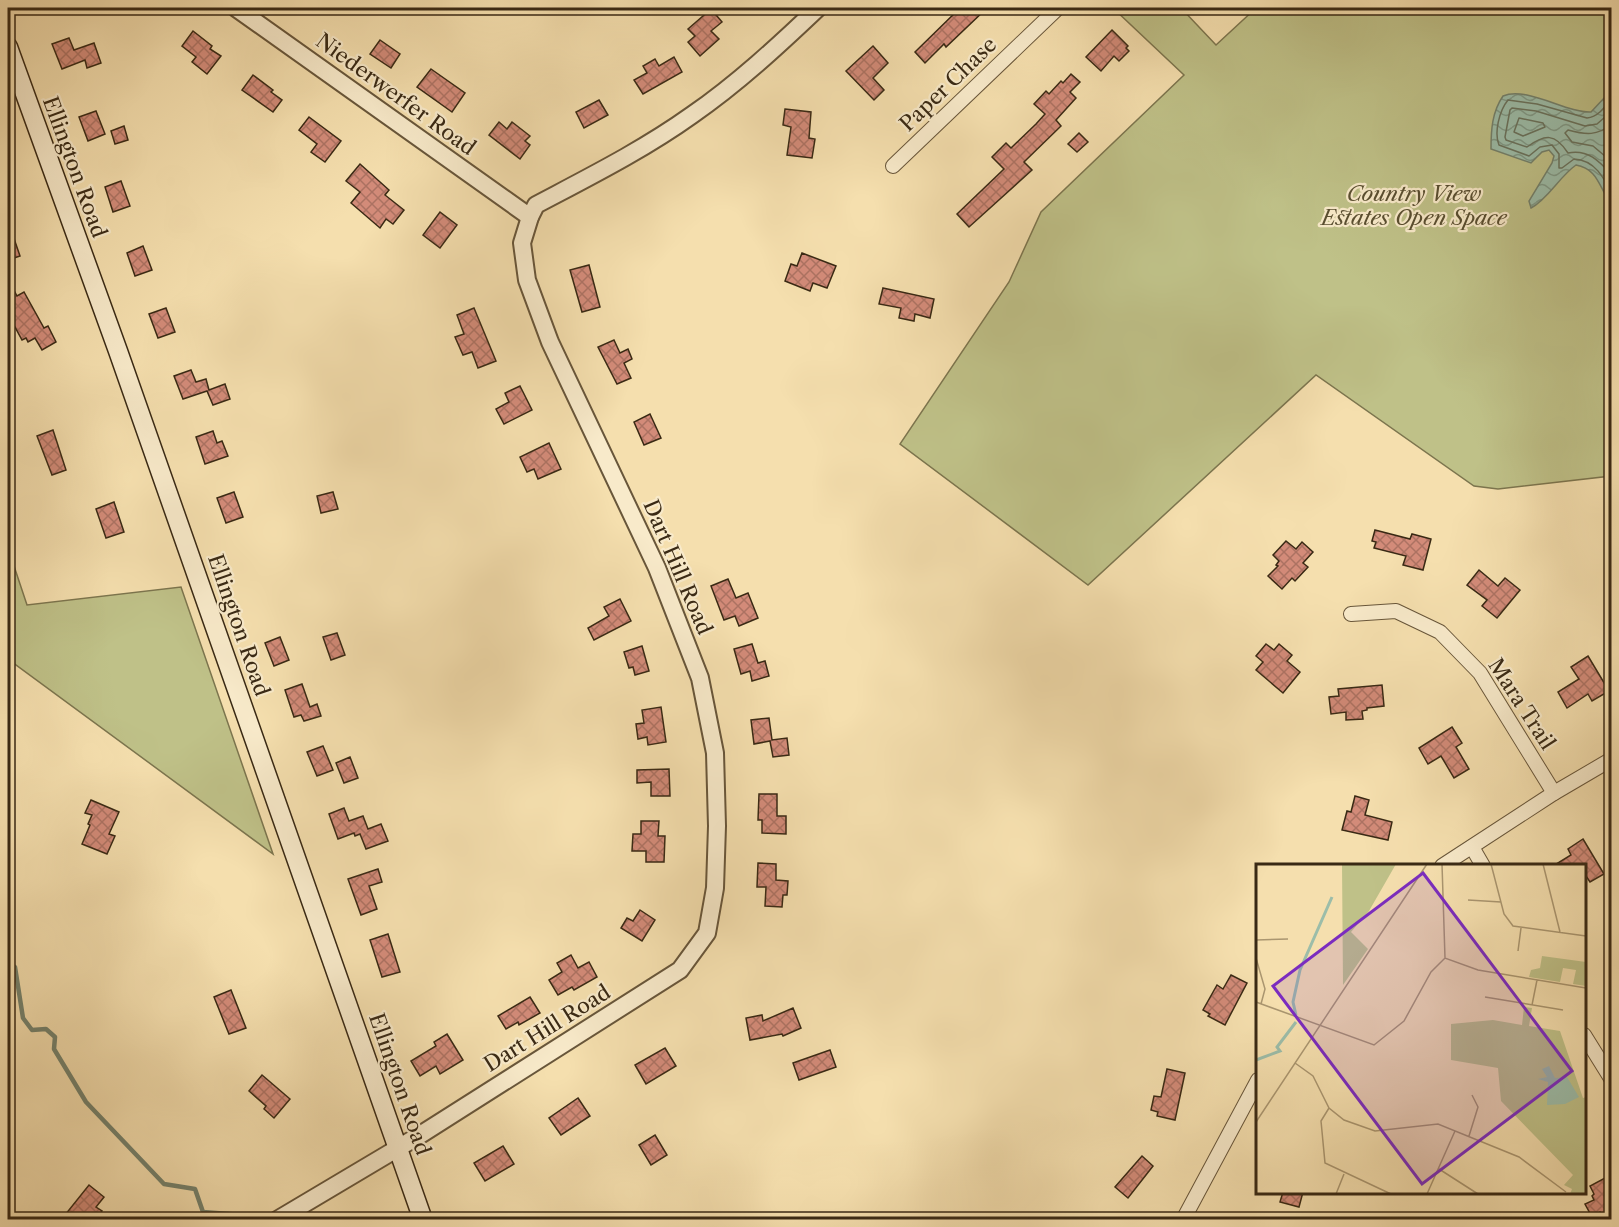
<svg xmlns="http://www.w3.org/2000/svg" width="1619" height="1227" font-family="'Libre Caslon Text',serif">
  <defs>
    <pattern id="water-waves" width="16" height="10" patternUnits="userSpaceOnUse" patternTransform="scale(1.5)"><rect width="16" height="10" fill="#9cbda9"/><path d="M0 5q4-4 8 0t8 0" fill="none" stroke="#809a88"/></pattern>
    <pattern id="building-cross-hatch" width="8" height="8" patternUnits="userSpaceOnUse" patternTransform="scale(1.5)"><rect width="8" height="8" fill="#d38b79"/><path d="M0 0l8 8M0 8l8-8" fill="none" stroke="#ac7262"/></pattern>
  </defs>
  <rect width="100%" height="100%" fill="#f5dfae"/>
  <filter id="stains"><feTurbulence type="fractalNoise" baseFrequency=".00333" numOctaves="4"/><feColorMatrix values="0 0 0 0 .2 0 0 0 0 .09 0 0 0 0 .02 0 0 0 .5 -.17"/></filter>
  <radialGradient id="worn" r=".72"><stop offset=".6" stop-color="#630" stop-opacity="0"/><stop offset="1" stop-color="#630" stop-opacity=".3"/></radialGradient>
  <g fill="#bfc188" stroke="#7c754e" stroke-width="1.5">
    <path d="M1113 8H1181L1216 45 1256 8H1611V476L1498 489 1474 486 1316 375 1088 585 900 444 1009 282 1041 212 1184 75Z"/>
    <path d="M8 548 27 605 181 587 273 854 8 659Z"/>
  </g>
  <path fill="url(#water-waves)" stroke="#74826d" stroke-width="1.5" d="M1611 65V203C1599 189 1599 169 1576 165 1559 177 1548 199 1531 208L1529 201 1552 163 1554 156 1549 150 1542 152 1531 163 1491 149C1491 130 1492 112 1503 96 1527 86 1566 113 1591 112L1606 96Z"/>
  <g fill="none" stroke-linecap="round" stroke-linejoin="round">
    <g stroke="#6a735e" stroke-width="1.5">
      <path d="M1612 98C1605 107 1598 117 1587 118L1537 104 1508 100C1499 111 1494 133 1499 145L1529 156 1540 147 1552 145 1559 154V168H1562L1574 159C1595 160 1604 178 1612 194"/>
      <path d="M1612 111 1597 124 1585 126 1536 111 1512 108 1510 110 1505 137 1506 140 1527 147C1545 134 1555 133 1568 153 1588 149 1599 161 1612 175"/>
      <path d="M1519 118 1543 123 1545 127 1523 136 1514 132Z"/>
      <path d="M1612 124C1597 136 1586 135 1568 130L1565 133 1572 142 1593 146 1612 162"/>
    </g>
    <path stroke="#74826d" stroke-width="4.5" d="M8 962 15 967 23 1018 32 1030 46 1029 55 1037 54 1049 86 1102 164 1184 195 1189 203 1212 242 1215"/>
  </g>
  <g fill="url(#building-cross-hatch)" stroke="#392914" stroke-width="1.5">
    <path d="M960 8H987L946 47 944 44 925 63 915 52Z"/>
    <path d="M711 9 722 22 711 31 719 39 700 56 688 42 695 36 688 29Z"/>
    <path d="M1112 30 1128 46 1126 48 1129 51 1119 61 1114 56 1101 71 1086 57Z"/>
    <path d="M193 31 212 46 210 49 221 56 207 74 192 62 196 57 182 46Z"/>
    <path d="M69 38 74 50 94 43 101 63 87 68 85 60 62 69 52 44Z"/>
    <path d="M380 40 400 54 391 68 370 54Z"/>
    <path d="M873 46 888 63 873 78 884 90 874 100 846 71Z"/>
    <path d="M674 57 682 72 643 94 634 80 647 73 643 66 655 59 659 66Z"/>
    <path d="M431 69 465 93 452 112 417 87Z"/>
    <path d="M1071 74 1080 82 1070 92 1076 98 1056 120 1061 126 1024 162 1032 170 969 227 957 214 1004 169 992 157 1006 143 1011 148 1036 124 1045 114 1034 104 1046 91 1049 94 1061 81 1063 83Z"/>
    <path d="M253 75 273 90 271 92 282 100 273 112 242 90Z"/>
    <path d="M599 100 608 115 584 128 576 112Z"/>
    <path d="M785 109 811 112 809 138 815 139 812 158 787 155 791 127 783 125Z"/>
    <path d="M96 111 105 134 88 141 79 117Z"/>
    <path d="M309 117 341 141 325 162 311 152 317 144 299 130Z"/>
    <path d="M499 122 507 129 512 122 530 136 525 141 530 145 520 159 489 135Z"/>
    <path d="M124 126 128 140 115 144 111 131Z"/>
    <path d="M1079 133 1088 142 1077 152 1068 144Z"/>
    <path d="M360 164 389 190 385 195 404 210 393 224 386 219 380 228 351 203 360 192 346 181Z"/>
    <path d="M121 181 130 206 113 212 105 187Z"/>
    <path d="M440 212 457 225 440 248 423 235Z"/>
    <path d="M9 224 20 256 8 260V225Z"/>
    <path d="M143 246 152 270 135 276 127 253Z"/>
    <path d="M802 253 836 266 827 288 813 283 810 291 785 281 791 264 797 266Z"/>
    <path d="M589 265 600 307 582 312 570 270Z"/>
    <path d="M8 279 17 296 24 292 44 328 48 326 56 342 42 350 35 338 28 342 26 338 22 340 8 314Z"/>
    <path d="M883 288 934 299 930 318 915 314 914 321 899 318 901 308 879 304Z"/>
    <path d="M166 308 175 332 158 338 149 314Z"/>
    <path d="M474 308 496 361 478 368 472 352 463 355 455 337 464 334 457 315Z"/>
    <path d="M614 340 620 353 628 349 632 359 624 363 631 378 617 384 598 347Z"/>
    <path d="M191 370 196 382 206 379 209 390 225 384 230 399 213 405 207 391 183 399 174 376Z"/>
    <path d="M520 386 532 410 504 424 496 409 509 402 505 393Z"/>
    <path d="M650 414 661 438 644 445 634 422Z"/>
    <path d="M53 430 66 470 52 475 37 436Z"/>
    <path d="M213 431 217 443 222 441 228 456 205 464 196 437Z"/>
    <path d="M549 443 561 469 538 479 534 469 527 472 520 457Z"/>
    <path d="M234 492 243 517 226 523 217 498Z"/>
    <path d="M333 492 338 509 321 513 317 496Z"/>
    <path d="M114 502 124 532 106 538 96 509Z"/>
    <path d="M1375 530 1410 539 1412 534 1431 539 1423 570 1403 565 1406 556 1374 548 1376 542 1372 541Z"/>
    <path d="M1286 541 1296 549 1302 542 1313 552 1303 563 1308 567 1295 581 1292 578 1282 589 1268 576 1278 566 1276 565 1279 561 1273 555Z"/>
    <path d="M1479 570 1498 586 1505 578 1520 590 1497 618 1482 606 1487 600 1467 585Z"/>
    <path d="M728 579 736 598 748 593 758 618 739 626 735 616 724 620 711 586Z"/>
    <path d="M620 599 631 621 594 640 588 628 609 616 604 607Z"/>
    <path d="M337 633 345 655 331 660 323 637Z"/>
    <path d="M280 637 289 660 274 666 265 643Z"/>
    <path d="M752 644 758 663 765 661 769 676 752 681 750 671 741 674 734 649Z"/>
    <path d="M1266 644 1274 650 1279 644 1292 655 1287 661 1300 672 1283 693 1256 670 1263 662 1256 656Z"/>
    <path d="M642 646 649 671 635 675 633 667 629 668 624 652Z"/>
    <path d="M1588 656 1609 691 1592 701 1588 694 1567 708 1558 692 1579 679 1571 667Z"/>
    <path d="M302 684 310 707 317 704 321 716 304 721 301 715 294 717 285 690Z"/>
    <path d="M1382 685 1384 706 1367 708V710L1362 711 1363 719 1346 720V712L1331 714 1329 697 1339 696 1338 689Z"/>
    <path d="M661 707 666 742 648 745 647 737 638 739 636 724 644 723 642 710Z"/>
    <path d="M769 718 772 740 787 738 789 755 773 757 770 741 754 744 751 720Z"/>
    <path d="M1452 727 1462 743 1456 747 1469 769 1454 778 1441 756 1428 764 1419 748Z"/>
    <path d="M323 746 333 770 317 776 307 752Z"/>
    <path d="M350 757 358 778 344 783 336 763Z"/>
    <path d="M669 769 670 796H651V782L637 783V770Z"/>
    <path d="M759 794H777V816H786V834L762 833V820H758Z"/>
    <path d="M1355 796 1369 800 1365 815 1392 822 1388 840 1342 830 1347 811 1351 812Z"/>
    <path d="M91 800 119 812 109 834 115 836 107 854 82 844 90 825 88 824 92 815 85 813Z"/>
    <path d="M344 808 349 821 363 816 368 829 381 824 388 841 366 849 360 834 355 836 354 833 338 839 329 814Z"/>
    <path d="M641 821H659L658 836H665L664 862H646V851H632L633 834H641Z"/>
    <path d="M1583 839 1604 874 1590 882 1584 873V866H1553L1571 855 1568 849Z"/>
    <path d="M758 863 776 864V880L788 881 787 895H783L782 907 765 906 766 887H757Z"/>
    <path d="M378 869 382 882 369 886 377 909 361 915 348 879Z"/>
    <path d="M640 910 655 920 642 941 621 928 627 918 633 921Z"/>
    <path d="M388 934 400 972 382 977 370 940Z"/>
    <path d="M571 955 578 968 589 962 597 977 574 990 572 987 558 995 549 980 562 972 557 963Z"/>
    <path d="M1231 975 1247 983 1225 1025 1208 1016 1210 1014 1203 1010 1217 985 1223 989Z"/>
    <path d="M231 990 246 1028 229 1034 214 997Z"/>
    <path d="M530 997 540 1013 519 1025 518 1022 506 1029 498 1016Z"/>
    <path d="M793 1008 801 1028 783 1036 782 1034 750 1040 746 1018 762 1015 763 1021Z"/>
    <path d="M447 1034 463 1060 440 1074 436 1066 420 1076 411 1061 436 1046 434 1042Z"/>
    <path d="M665 1048 676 1066 646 1084 635 1065Z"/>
    <path d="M830 1050 836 1067 799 1080 793 1063Z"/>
    <path d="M1167 1069 1185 1073 1175 1120 1157 1116 1158 1112 1151 1110 1154 1096 1161 1097Z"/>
    <path d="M262 1075 290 1099 274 1118 264 1109 266 1106 249 1091Z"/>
    <path d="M578 1098 590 1116 561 1135 549 1118Z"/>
    <path d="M655 1135 667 1155 651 1165 639 1145Z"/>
    <path d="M503 1146 514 1164 485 1181 474 1163Z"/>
    <path d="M1142 1156 1153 1166 1128 1198 1115 1187Z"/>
    <path d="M1605 1178 1611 1190V1220H1604L1600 1212 1592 1217 1585 1204 1594 1200 1592 1196 1594 1194 1590 1186Z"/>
    <path d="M89 1185 104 1197 96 1207 102 1211 95 1220H61Z"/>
    <path d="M1283 1192H1303L1299 1207 1280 1202Z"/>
  </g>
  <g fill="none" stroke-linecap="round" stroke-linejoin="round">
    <g stroke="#68563a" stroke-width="16">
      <g id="minor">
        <path d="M893 166 1058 8"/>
        <path d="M1351 614 1396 611 1440 632 1480 673 1554 793"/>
        <path d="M1472 847 1483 866"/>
        <path d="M1442 866 1554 793 1612 759"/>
        <path d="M1584 1035 1612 1080"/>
        <path d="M1183 1220 1258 1080"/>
      </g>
    </g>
    <g stroke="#68563a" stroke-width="20">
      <g id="tertiary">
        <path d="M236 8 530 217"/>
        <path d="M277 1220 420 1135 680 970 707 933 715 888 717 826 715 753 700 678 657 568 550 342 527 280 522 243 530 217 536 205C589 177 643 150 692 115 737 84 779 45 818 8"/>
      </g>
    </g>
    <g stroke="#392914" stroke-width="21">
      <path id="secondary" d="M8 47 118 351 423 1220"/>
    </g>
    <use href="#minor" stroke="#f8eaca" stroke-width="14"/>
    <use href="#tertiary" stroke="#f8eaca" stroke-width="16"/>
    <use href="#secondary" stroke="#f8eaca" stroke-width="18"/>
  </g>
  <g text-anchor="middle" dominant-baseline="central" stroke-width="4.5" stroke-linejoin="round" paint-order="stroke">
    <g font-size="21" fill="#392914" stroke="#f8eaca">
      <text transform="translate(948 84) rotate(-44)">Paper Chase</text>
      <text transform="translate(396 94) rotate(36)">Niederwerfer Road</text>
      <text transform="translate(75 167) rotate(70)">Ellington Road</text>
      <text transform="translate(678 567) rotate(67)">Dart Hill Road</text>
      <text transform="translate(239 625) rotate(71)">Ellington Road</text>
      <text transform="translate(1522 704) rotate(57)">Mara Trail</text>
      <text transform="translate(547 1028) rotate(-32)">Dart Hill Road</text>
      <text transform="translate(400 1084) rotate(71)">Ellington Road</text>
    </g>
    <g font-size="21" font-style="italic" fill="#5a4f31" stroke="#f8eaca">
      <text x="1414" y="193">Country View<tspan x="1414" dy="24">Estates Open Space</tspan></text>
    </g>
  </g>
  <g transform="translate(1256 864)">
    <rect width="330" height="330" fill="#f5dfae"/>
    <path d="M86 0H140L113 47 95 68 112 85 87 121ZM286 92 330 98V122L317 120 320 106 307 104 304 118 273 113 275 106 284 104ZM268 143 276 144 273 162 304 167 327 234 330 233V330H314L316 325 308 321 317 311 245 237 242 204 195 196V160L237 156 266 161Z" fill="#bfc188"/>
    <path d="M293 202 299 214 311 213 323 233 309 240 291 241 292 218 282 215 291 213 286 205Z" fill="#9cbda9"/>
    <path fill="none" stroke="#9cbda9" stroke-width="3" d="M40 151 37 138 44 106 76 33M0 196 24 187 21 183 40 158"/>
    <path fill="none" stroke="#aa9670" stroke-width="1.5" d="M186 0 189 94M235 0 248 50 257 62 330 72M287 0 304 68M212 36 245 38M0 76 32 75M262 87 265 64M0 94 9 125 5 140M229 133 307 146M0 138 118 181 148 157 175 108 189 94 222 106 330 124M276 141 281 116M330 161V182M39 199 57 212 73 244 88 256 119 267 182 260 263 293 310 328M73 244 65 257 69 299 135 330M0 258 171 0M213 272 222 243 216 231M183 305 222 330M80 330 88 310M171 330 199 267"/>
    <path fill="#7b2cbf" fill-opacity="0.15" stroke="#7b2cbf" stroke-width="3" d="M167 9 316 207 166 320 17 122Z"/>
    <rect width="330" height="330" fill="none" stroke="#392914" stroke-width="3"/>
  </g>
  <rect width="1619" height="1227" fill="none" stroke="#f5dfae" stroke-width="30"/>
  <rect x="9" y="9" width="1601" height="1209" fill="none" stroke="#392914" stroke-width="3"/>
  <rect x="15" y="15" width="1589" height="1197" fill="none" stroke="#392914" stroke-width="1.5"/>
  <rect width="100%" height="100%" filter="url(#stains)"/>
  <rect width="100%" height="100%" fill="url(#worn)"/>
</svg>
